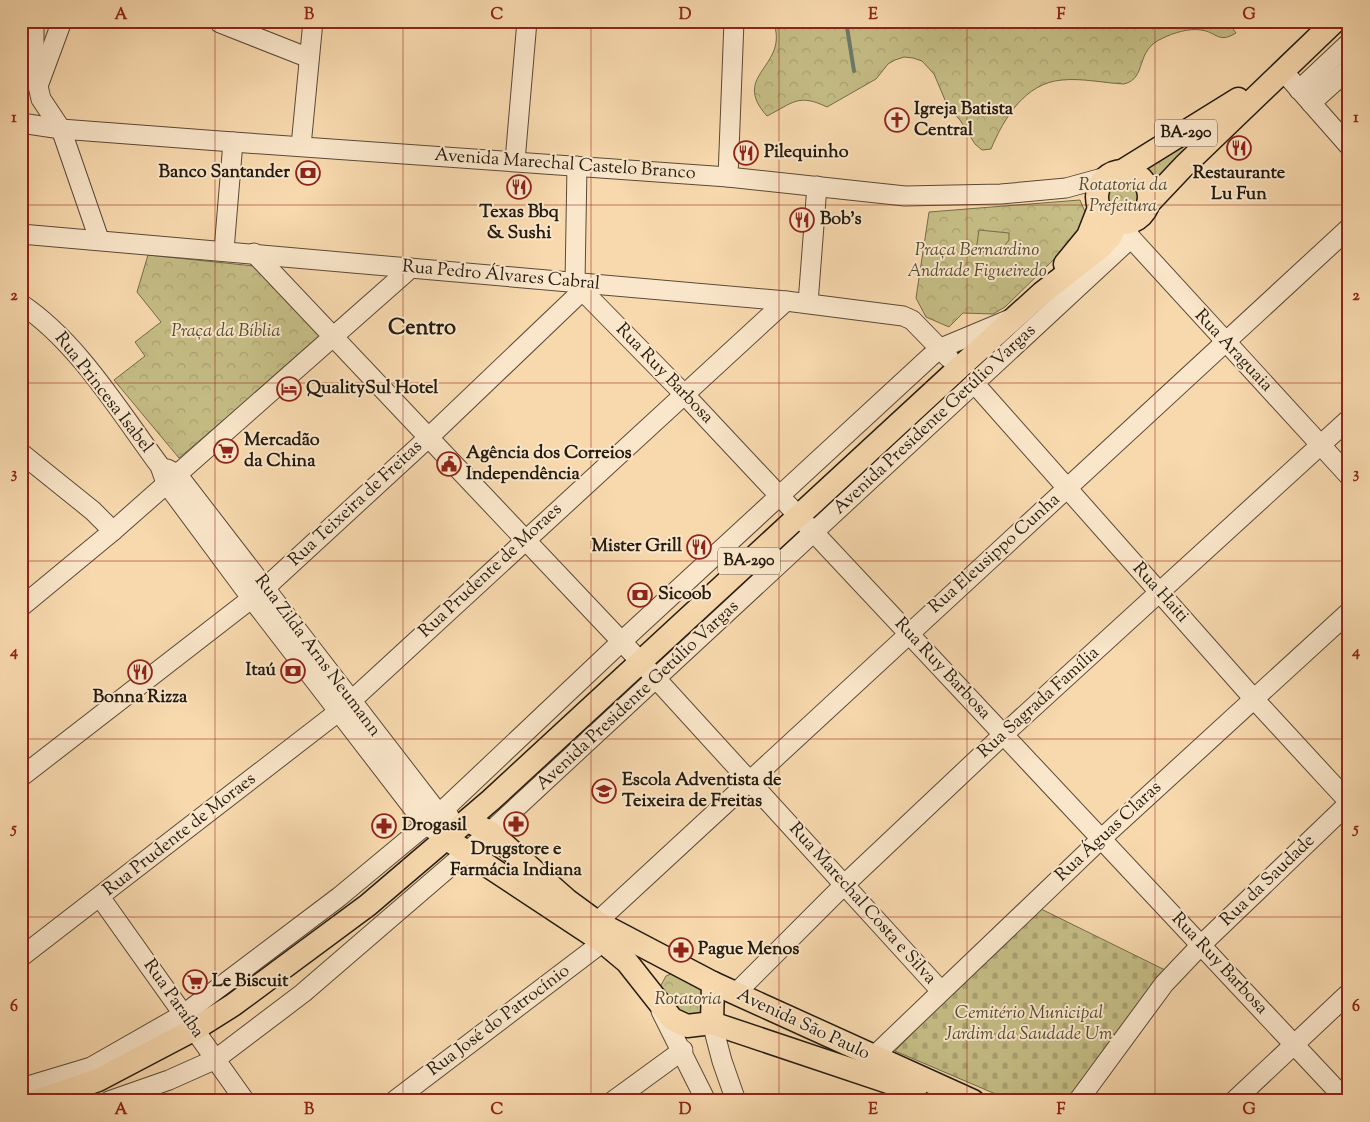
<svg xmlns="http://www.w3.org/2000/svg" width="1370" height="1122" font-family="'Sorts Mill Goudy',serif">
  <defs>
    <pattern id="forest-crowns" width="20" height="18" patternUnits="userSpaceOnUse" patternTransform="scale(1.25)"><rect width="20" height="18" fill="#c5bd85"/><path d="M2 6a3 3 0 1 1 6 0M12 15a3 3 0 1 1 6 0" fill="none" stroke="#a9a272"/></pattern>
    <pattern id="cemetery-stones" width="16" height="16" patternUnits="userSpaceOnUse" patternTransform="scale(1.25)"><rect width="16" height="16" fill="#c5bd85"/><path d="M2 7V4a2 2 0 0 1 4 0v3zM10 15v-3a2 2 0 0 1 4 0v3z" fill="#a9a272"/></pattern>
  </defs>
  <rect width="100%" height="100%" fill="#f8d9ae"/>
  <filter id="stains"><feTurbulence type="fractalNoise" baseFrequency=".004" numOctaves="4"/><feColorMatrix values="0 0 0 0 .2 0 0 0 0 .09 0 0 0 0 .02 0 0 0 .5 -.17"/></filter>
  <radialGradient id="worn" r=".72"><stop offset=".6" stop-color="#630" stop-opacity="0"/><stop offset="1" stop-color="#630" stop-opacity=".3"/></radialGradient>
  <g fill="url(#forest-crowns)" stroke="#746c4a">
    <path d="M773 21H1227L1236 33C1218 44 1217 32 1201 30 1189 28 1173 33 1163 38 1134 50 1148 78 1124 84 1104 83 1082 78 1062 80 1025 83 1004 118 991 149L982 150 975 144 960 120 948 107 934 74 922 61 913 58 904 57 895 60 888 64 876 79 827 107C798 93 793 103 767 116 729 74 791 67 773 21Z"/>
    <path d="M1229 111 1152 187 1143 174 1133 168Z"/>
    <path d="M1112 177H1131L1140 180C1162 227 1094 233 1101 187Z"/>
    <path d="M1080 200 1086 214 1081 233 1005 307 993 314 963 313 949 327 926 317 916 298 929 212Z"/>
    <path d="M148 255 254 266 321 337 179 458 114 380 145 356 135 342 161 322 137 292Z"/>
    <path d="M678 971 706 988 709 1011 686 1020 660 987 666 976Z"/>
  </g>
  <path fill="url(#cemetery-stones)" stroke="#746c4a" d="M1037 907 1165 970 1069 1101H1012L895 1051Z"/>
  <path fill="#c5bd85" stroke="#746c4a" d="M979 230 1009 233V240C999 254 992 252 976 251Z"/>
  <g fill="none" stroke-linecap="round" stroke-linejoin="round">
    <path stroke="#6d7a6b" stroke-width="4" d="M846 21 854 71"/>
    <g stroke="#594a37" stroke-width="21">
      <g id="minor">
        <path d="M34 21V75"/>
        <path d="M62 21 38 86 41 99 61 129 99 239"/>
        <path d="M220 23 309 58"/>
        <path d="M1283 71 1349 146"/>
        <path d="M1299 90 1349 43"/>
        <path d="M1311 103 1349 69"/>
        <path d="M21 123 61 129 233 142 728 177 905 196 1001 194 1066 188 1106 177"/>
        <path d="M301 146 313 21"/>
        <path d="M515 161 527 21"/>
        <path d="M577 166 575 283 684 394 1347 1101"/>
        <path d="M728 177 734 21"/>
        <path d="M1125 228 1131 238 1349 476"/>
        <path d="M21 234 786 301 903 316 912 320 949 358"/>
        <path d="M224 250 233 142"/>
        <path d="M254 253 640 661 941 991"/>
        <path d="M808 303 817 186"/>
        <path d="M21 304C78 342 119 411 160 466L166 483 252 599 426 825 436 831"/>
        <path d="M974 383 1254 699 1349 802"/>
        <path d="M21 453 93 511 113 531"/>
        <path d="M167 469 177 474 439 814 449 816"/>
        <path d="M21 607 113 531 411 268"/>
        <path d="M351 701 786 301"/>
        <path d="M21 777 265 588 428 438 583 290"/>
        <path d="M100 897 245 1101"/>
        <path d="M597 922 1349 228"/>
        <path d="M21 957 338 712"/>
        <path d="M736 993 844 885 1003 735 1349 419"/>
        <path d="M661 1011 706 1101"/>
        <path d="M712 1023 722 1061 736 1101"/>
        <path d="M873 1057 1101 839 1349 612"/>
        <path d="M21 1088 91 1067 184 1014 339 897 439 814 621 642 930 357 941 348 1008 320"/>
        <path d="M109 1101 169 1080 216 1059 303 993 490 832 1131 238"/>
        <path d="M394 1101 603 942"/>
        <path d="M613 1101 683 1050"/>
        <path d="M1078 1101 1164 984 1201 945 1349 803"/>
        <path d="M1234 1101 1349 993"/>
      </g>
    </g>
    <g stroke="#241b0f" stroke-width="25">
      <g id="major">
        <path d="M1122 171 1238 99"/>
        <circle cx="1123" cy="197" r="26"/>
        <path d="M1148 204 1184 166 1335 21"/>
        <path d="M1065 264 1088 236 1099 208"/>
        <path d="M468 821 490 832 567 900 597 922 713 983 973 1101"/>
        <path d="M447 839 603 942 627 962 672 1019 687 1026 712 1023 915 1091"/>
        <path d="M712 1023 713 983"/>
        <path d="M37 1101 98 1080 195 1029 233 1005 368 905 491 800 959 368 1042 293 1100 248 1111 236 1117 222"/>
      </g>
    </g>
    <use href="#minor" stroke="#fae6ca" stroke-width="19"/>
    <use href="#major" stroke="#f8d9ae" stroke-width="22"/>
  </g>
  <path fill="none" stroke="#8f2418" stroke-width="1" stroke-opacity="0.55" d="M215 21V1101M403 21V1101M591 21V1101M779 21V1101M967 21V1101M1155 21V1101M21 205H1349M21 383H1349M21 561H1349M21 739H1349M21 917H1349"/>
  <defs>
    <g id="church-ring" transform="scale(1.25)"><circle r="9.5" fill="#fae6ca" stroke="#8f2418" stroke-width="1.5"/><path d="M-1.2-6h2.4v3.5h3.3v2.4h-3.3V6h-2.4V-.1h-3.3v-2.4h3.3Z" fill="#8f2418"/></g>
    <g id="restaurant-ring" transform="scale(1.25)"><circle r="9.5" fill="#fae6ca" stroke="#8f2418" stroke-width="1.5"/><path d="M-5-6h1v4h1v-4h1v4h1v-4h1v5L-1.5 .5V6h-2V.5L-5-1ZM5-6V6H3V1.5H1.5Q1.5-4 5-6Z" fill="#8f2418"/></g>
    <g id="bank-ring" transform="scale(1.25)"><circle r="9.5" fill="#fae6ca" stroke="#8f2418" stroke-width="1.5"/><path d="M-6-4H6V4H-6ZM0-2.3a2.3 2.3 0 1 0 0 4.6a2.3 2.3 0 1 0 0-4.6Z" fill="#8f2418"/></g>
    <g id="hotel-ring" transform="scale(1.25)"><circle r="9.5" fill="#fae6ca" stroke="#8f2418" stroke-width="1.5"/><path d="M-6-4.5h1.5V1H6V5H4.5V3h-9V5H-6ZM-4 0a1.8 1.8 0 1 1 3.6 0ZM.5 0V-2.5h3Q6-2.5 6 0Z" fill="#8f2418"/></g>
    <g id="supermarket-ring" transform="scale(1.25)"><circle r="9.5" fill="#fae6ca" stroke="#8f2418" stroke-width="1.5"/><path d="M-6-5.5h2.5l.6 2H6L4.5 2H-2.5L-4.4-4H-6ZM-1.5 3.2a1.3 1.3 0 1 0 .1 0ZM3 3.2a1.3 1.3 0 1 0 .1 0Z" fill="#8f2418"/></g>
    <g id="civic-ring" transform="scale(1.25)"><circle r="9.5" fill="#fae6ca" stroke="#8f2418" stroke-width="1.5"/><path d="M-.6-6.5H3V-4.5H.6V-3L4-1V1h2V6H-6V1h2V-1L-.6-3ZM-1.2 2.5V6h2.4V2.5Z" fill="#8f2418"/></g>
    <g id="school-ring" transform="scale(1.25)"><circle r="9.5" fill="#fae6ca" stroke="#8f2418" stroke-width="1.5"/><path d="M0-5L7-2L0 1L-7-2ZM-4 1L0 2.5L4 1V4Q0 6-4 4Z" fill="#8f2418"/></g>
    <g id="pharmacy-ring" transform="scale(1.25)"><circle r="9.5" fill="#fae6ca" stroke="#8f2418" stroke-width="1.5"/><path d="M-2-6h4v4h4v4h-4v4h-4v-4h-4v-4h4Z" fill="#8f2418"/></g>
  </defs>
  <g fill-rule="evenodd">
    <use href="#church-ring" x="897" y="120"/>
    <use href="#restaurant-ring" x="1239" y="148"/>
    <use href="#restaurant-ring" x="746" y="153"/>
    <use href="#bank-ring" x="308" y="173"/>
    <use href="#restaurant-ring" x="519" y="187"/>
    <use href="#restaurant-ring" x="802" y="220"/>
    <use href="#hotel-ring" x="289" y="389"/>
    <use href="#supermarket-ring" x="226" y="451"/>
    <use href="#civic-ring" x="449" y="464"/>
    <use href="#restaurant-ring" x="699" y="547"/>
    <use href="#bank-ring" x="640" y="595"/>
    <use href="#bank-ring" x="293" y="671"/>
    <use href="#restaurant-ring" x="140" y="672"/>
    <use href="#school-ring" x="604" y="791"/>
    <use href="#pharmacy-ring" x="516" y="824"/>
    <use href="#pharmacy-ring" x="384" y="826"/>
    <use href="#pharmacy-ring" x="681" y="950"/>
    <use href="#supermarket-ring" x="195" y="982"/>
  </g>
  <g text-anchor="middle" dominant-baseline="central" stroke-width="4" stroke-linejoin="round" paint-order="stroke">
    <g fill="#fae6ca" stroke="#645847" stroke-width="1">
      <rect x="1155" y="119.5" width="62" height="27" rx="4"/>
      <rect x="718" y="547.5" width="62" height="27" rx="4"/>
    </g>
    <g font-size="16" font-weight="bold" fill="#241b0f">
      <text x="1186" y="133">BA-290</text>
      <text x="749" y="561">BA-290</text>
    </g>
    <g font-size="18" font-weight="bold" fill="#241b0f" stroke="#fae6ca" text-anchor="start">
      <text x="914" y="110">Igreja Batista<tspan x="914" dy="21">Central</tspan></text>
      <text x="764" y="153">Pilequinho</text>
      <text x="290" y="173" text-anchor="end">Banco Santander</text>
      <text x="1239" y="174" text-anchor="middle">Restaurante<tspan x="1239" dy="21">Lu Fun</tspan></text>
      <text x="519" y="213" text-anchor="middle">Texas Bbq<tspan x="519" dy="21">&amp; Sushi</tspan></text>
      <text x="820" y="220">Bob's</text>
      <text x="306" y="389">QualitySul Hotel</text>
      <text x="244" y="441">Mercadão<tspan x="244" dy="21">da China</tspan></text>
      <text x="466" y="454">Agência dos Correios<tspan x="466" dy="21">Independência</tspan></text>
      <text x="682" y="547" text-anchor="end">Mister Grill</text>
      <text x="658" y="595">Sicoob</text>
      <text x="276" y="671" text-anchor="end">Itaú</text>
      <text x="140" y="698" text-anchor="middle">Bonna Rizza</text>
      <text x="622" y="781">Escola Adventista de<tspan x="622" dy="21">Teixeira de Freitas</tspan></text>
      <text x="402" y="826">Drogasil</text>
      <text x="516" y="850" text-anchor="middle">Drugstore e<tspan x="516" dy="21">Farmácia Indiana</tspan></text>
      <text x="698" y="950">Pague Menos</text>
      <text x="212" y="982">Le Biscuit</text>
    </g>
    <g font-size="18" fill="#241b0f" stroke="#fae6ca">
      <text transform="translate(565 165) rotate(4)">Avenida Marechal Castelo Branco</text>
      <text transform="translate(501 276) rotate(5)">Rua Pedro Álvares Cabral</text>
      <text transform="translate(1233 351) rotate(47)">Rua Araguaia</text>
      <text transform="translate(664 374) rotate(46)">Rua Ruy Barbosa</text>
      <text transform="translate(103 393) rotate(52)">Rua Princesa Isabel</text>
      <text transform="translate(935 420) rotate(-43)">Avenida Presidente Getúlio Vargas</text>
      <text transform="translate(356 504) rotate(-43)">Rua Teixeira de Freitas</text>
      <text transform="translate(995 554) rotate(-42)">Rua Eleusippo Cunha</text>
      <text transform="translate(491 571) rotate(-43)">Rua Prudente de Moraes</text>
      <text transform="translate(1160 593) rotate(48)">Rua Haiti</text>
      <text transform="translate(317 656) rotate(53)">Rua Zilda Arns Neumann</text>
      <text transform="translate(942 669) rotate(47)">Rua Ruy Barbosa</text>
      <text transform="translate(638 696) rotate(-43)">Avenida Presidente Getúlio Vargas</text>
      <text transform="translate(1039 703) rotate(-42)">Rua Sagrada Família</text>
      <text transform="translate(1109 832) rotate(-43)">Rua Águas Claras</text>
      <text transform="translate(180 835) rotate(-38)">Rua Prudente de Moraes</text>
      <text transform="translate(1268 881) rotate(-44)">Rua da Saudade</text>
      <text transform="translate(862 904) rotate(48)">Rua Marechal Costa e Silva</text>
      <text transform="translate(1219 964) rotate(47)">Rua Ruy Barbosa</text>
      <text transform="translate(173 999) rotate(55)">Rua Paraíba</text>
      <text transform="translate(499 1021) rotate(-37)">Rua José do Patrocínio</text>
      <text transform="translate(803 1025) rotate(25)">Avenida São Paulo</text>
    </g>
    <g font-size="18" font-style="italic" fill="#544c32" stroke="#fae6ca">
      <text x="1123" y="186">Rotatoria da<tspan x="1123" dy="21">Prefeitura</tspan></text>
      <text x="977" y="251">Praça Bernardino<tspan x="977" dy="21">Andrade Figueiredo</tspan></text>
      <text x="226" y="332">Praça da Bíblia</text>
      <text x="688" y="1000">Rotatoria</text>
      <text x="1029" y="1014">Cemitério Municipal<tspan x="1029" dy="21">Jardim da Saudade Um</tspan></text>
    </g>
    <g font-size="22" font-weight="bold" fill="#241b0f" stroke="#fae6ca">
      <text x="422" y="329">Centro</text>
    </g>
  </g>
  <rect width="1370" height="1122" fill="none" stroke="#f8d9ae" stroke-width="55"/>
  <rect x="28" y="28" width="1314" height="1066" fill="none" stroke="#8f2418" stroke-width="2"/>
  <g font-size="16" text-anchor="middle" font-weight="bold" fill="#8f2418">
    <text x="121" y="19">A</text>
    <text x="309" y="19">B</text>
    <text x="497" y="19">C</text>
    <text x="685" y="19">D</text>
    <text x="873" y="19">E</text>
    <text x="1061" y="19">F</text>
    <text x="1249" y="19">G</text>
    <text x="14" y="122">1</text>
    <text x="1356" y="122">1</text>
    <text x="14" y="300">2</text>
    <text x="1356" y="300">2</text>
    <text x="14" y="478">3</text>
    <text x="1356" y="478">3</text>
    <text x="14" y="656">4</text>
    <text x="1356" y="656">4</text>
    <text x="14" y="833">5</text>
    <text x="1356" y="833">5</text>
    <text x="14" y="1011">6</text>
    <text x="1356" y="1011">6</text>
    <text x="121" y="1114">A</text>
    <text x="309" y="1114">B</text>
    <text x="497" y="1114">C</text>
    <text x="685" y="1114">D</text>
    <text x="873" y="1114">E</text>
    <text x="1061" y="1114">F</text>
    <text x="1249" y="1114">G</text>
  </g>
  <rect width="100%" height="100%" filter="url(#stains)"/>
  <rect width="100%" height="100%" fill="url(#worn)"/>
</svg>
